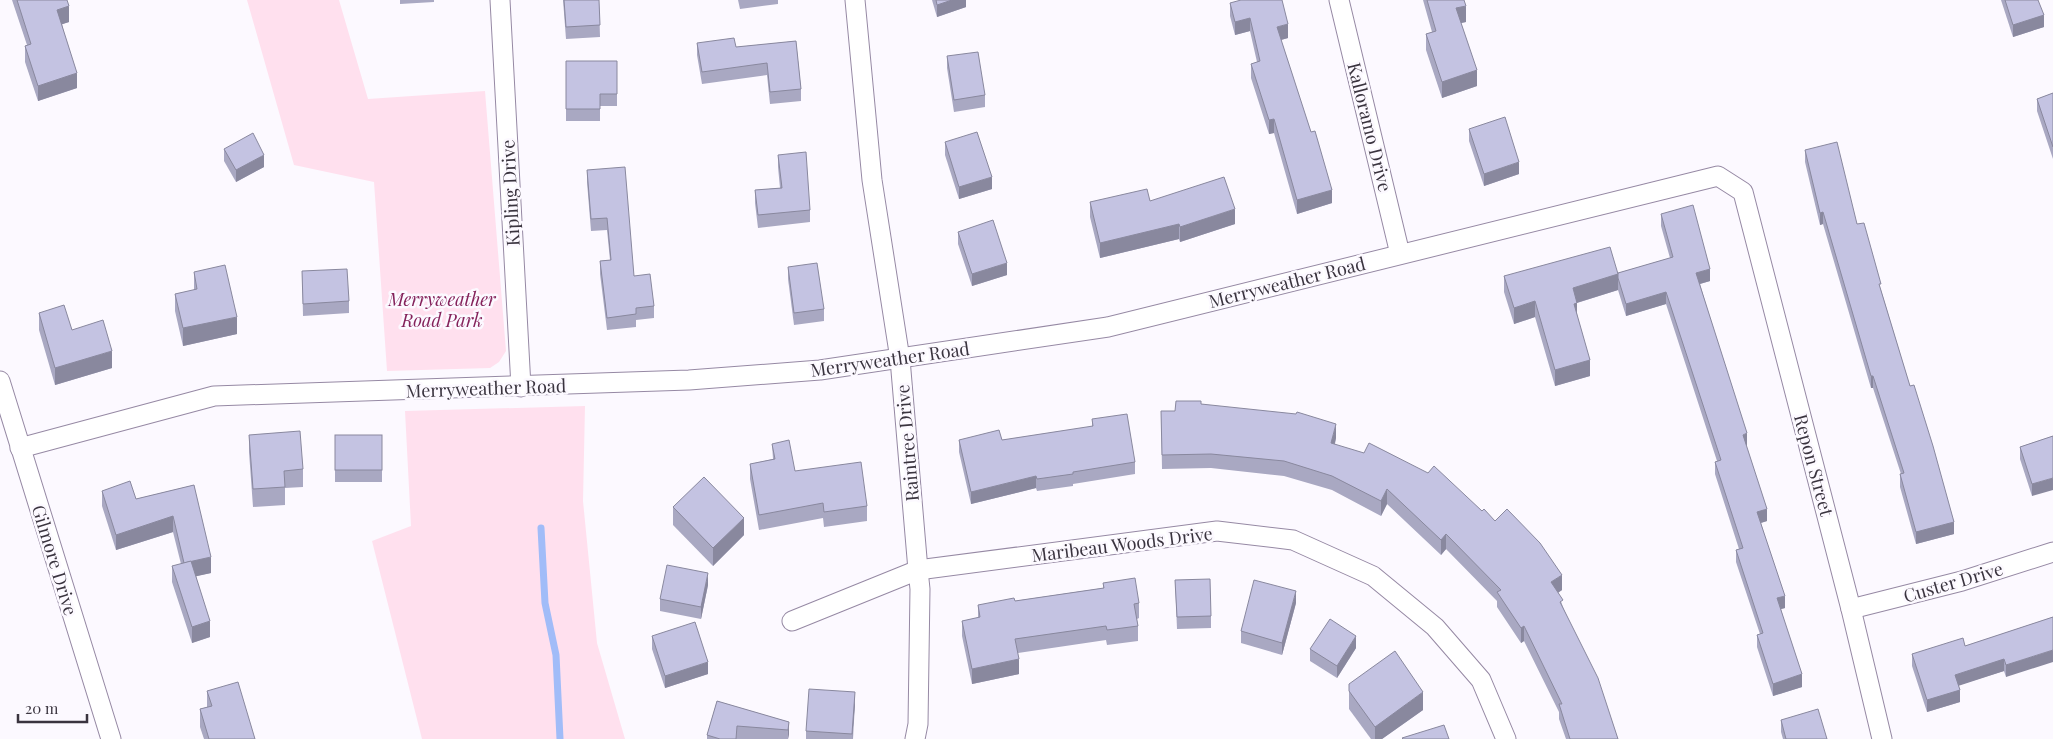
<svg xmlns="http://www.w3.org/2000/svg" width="2053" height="739" font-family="'Playfair Display',serif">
  <rect width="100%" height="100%" fill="#fcf9ff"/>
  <g fill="#ffe0ee">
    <path d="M247 0H339L368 99 485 91 506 351 499 362 490 368 387 371 374 182 294 165Z"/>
    <path d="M585 406 583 501 597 643 625 739H422L372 541 411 526 405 411Z"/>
  </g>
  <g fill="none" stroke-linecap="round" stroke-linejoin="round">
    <path stroke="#a1bcf8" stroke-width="7" d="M541 528 545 603 556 655 560 739"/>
    <g stroke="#9689a4" stroke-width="21">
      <g id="minor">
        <path d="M500 0 521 387"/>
        <path d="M855 0 872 180 900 359 918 570 920 589 918 724 915 739"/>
        <path d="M1339 0 1400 254"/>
        <path d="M0 381 111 739"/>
        <path d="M20 448 214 396 689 380 820 370 1108 327 1718 176 1743 192 1851 609 1882 739"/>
        <path d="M1851 609 1962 581 2053 552"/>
        <path d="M792 621 918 570 1217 531 1293 540 1373 576 1435 627 1481 680 1506 739"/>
      </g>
    </g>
    <use href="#minor" stroke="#fff" stroke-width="19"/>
  </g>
  <g fill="#a9a8c2">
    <path d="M12 0H67L69 22 62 24 77 88 38 101 25 62V46L27 45Z"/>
    <path d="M400 0H434V2L400 4Z"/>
    <path d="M563 0H599L600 37 566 39Z"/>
    <path d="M738 0H778V4L740 9Z"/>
    <path d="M932 0H966V7L937 17Z"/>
    <path d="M1423 0H1464L1466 22 1461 23 1477 86 1442 98 1426 50V34L1432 32Z"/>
    <path d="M2001 0H2038L2044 27 2013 37Z"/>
    <path d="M1230 3 1288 38 1281 40 1332 203 1297 214 1274 133 1269 134 1251 78V64L1257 62 1250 31 1235 35 1230 16Z"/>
    <path d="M796 41 801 89V101L770 104 767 75 702 84 697 55V43L736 47Z"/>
    <path d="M947 56 985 95V107L954 112 947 68Z"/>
    <path d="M566 61H617V106H600V121H566Z"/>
    <path d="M2053 93V159L2037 111V99Z"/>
    <path d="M1469 129 1519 174 1484 186 1469 141Z"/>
    <path d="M945 142 992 189 959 199 945 155Z"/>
    <path d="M224 149 264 167 236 182 224 161Z"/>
    <path d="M1805 150 1857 224 1881 290 1954 534 1916 544 1900 487V474H1901L1873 388H1871L1823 224 1820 225 1805 162Z"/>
    <path d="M778 155 810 210V222L758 228 755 203V190L780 188 778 167Z"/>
    <path d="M587 170 634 276 654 306V318L636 320V327L607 330 600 274V261L610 260 607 230 591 231 587 182Z"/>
    <path d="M1150 201 1235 224 1180 242 1179 239 1100 258 1090 217V202Z"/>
    <path d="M1661 214 1710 281 1700 284 1747 445 1746 446 1767 521 1761 523 1785 608 1781 609 1802 687 1773 696 1757 647V635L1760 634 1736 562V550L1739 549 1715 474V462L1717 461 1666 304 1626 316 1618 290 1577 303V314L1590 376 1555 386 1535 317 1514 324 1504 292V276L1618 273 1670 258 1661 226Z"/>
    <path d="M958 232 1007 275 972 286 958 244Z"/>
    <path d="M788 267 824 309V321L794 325 788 279Z"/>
    <path d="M302 271 349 301V313L303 316Z"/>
    <path d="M194 272 237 334 183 346 175 311V294L194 290Z"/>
    <path d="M39 313 72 330 112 368 55 385 39 330Z"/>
    <path d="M1201 404 1336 438 1335 444 1562 590 1558 593 1563 607 1618 739H1566L1559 719V712L1524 641 1521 643 1497 607V601L1446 549 1441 555 1387 504 1381 516 1332 490 1284 476 1211 468 1162 469 1161 411H1175Z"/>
    <path d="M1092 419 1135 462V474L1073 484V486L1037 491 1036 488 971 504 959 452V440H1002L1092 427Z"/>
    <path d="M249 435 303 469V487L285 488V505L253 507 249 452Z"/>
    <rect x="335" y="435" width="47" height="47"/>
    <path d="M2053 436 2032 496 2020 459V447Z"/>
    <path d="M772 444 795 471 867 506V521L824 527 823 518 759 530 750 479V464L773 459Z"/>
    <path d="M194 485 211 573 196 576 210 637 192 643 172 582V566L181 564 173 532 116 550 102 506V491L136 499Z"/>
    <path d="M673 507 744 535 713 566 673 525Z"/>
    <path d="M1175 580 1211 616V628L1177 629Z"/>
    <path d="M1103 583 1139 603V618L1137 619 1138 626V641L1107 645 1106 640 1018 653 1019 674 972 684 962 636V621L978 618V605L1015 601 1103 588Z"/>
    <path d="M708 585 701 619 660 611V599Z"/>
    <path d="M1296 603 1282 655 1241 643V631Z"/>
    <path d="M2053 617 2006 677 2004 671 1959 685 1960 702 1927 712 1912 666V654L1965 646Z"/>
    <path d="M652 636 708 674 665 688 652 649Z"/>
    <path d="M1356 648 1337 678 1310 661V649Z"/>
    <path d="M1349 684 1423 710 1382 739H1371L1349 709Z"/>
    <path d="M207 691 255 739H204L200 727V709L207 707Z"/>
    <path d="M717 701 789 722V734L788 739H707V735Z"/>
    <path d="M855 704 853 739H806V731Z"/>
    <path d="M1781 720 1827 739H1783L1781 732Z"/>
  </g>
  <g fill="#89889e">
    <path d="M952 0H966V7L937 17V5Z"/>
    <path d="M69 6V22L57 26V10Z"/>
    <path d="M1466 6V22L1456 24V8Z"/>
    <path d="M2044 15V27L2013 37V25Z"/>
    <path d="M1250 18V31L1235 35V22Z"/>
    <path d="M1288 24V38L1277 41V27Z"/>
    <path d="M1477 70V86L1442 98V82Z"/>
    <path d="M77 73V88L38 101V86Z"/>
    <path d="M1274 119V133L1269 134V120Z"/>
    <path d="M264 155V167L236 182V170Z"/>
    <path d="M1519 162V174L1484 186V174Z"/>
    <path d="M992 177V189L959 199V187Z"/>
    <path d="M1332 190V203L1297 214V200Z"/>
    <path d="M1235 209V224L1180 242V227Z"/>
    <path d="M1823 212V224L1820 225V213Z"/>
    <path d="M1179 224V239L1100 258V243Z"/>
    <path d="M1007 263V275L972 286V274Z"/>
    <path d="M1710 269V281L1696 285V273Z"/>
    <path d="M1618 274V290L1573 304V288Z"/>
    <path d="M1666 292V304L1626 316V304Z"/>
    <path d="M1535 301V317L1514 324V308Z"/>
    <path d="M1577 303V319L1574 304Z"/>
    <path d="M237 317V334L183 346V328Z"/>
    <path d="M112 351V368L55 385V368Z"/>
    <path d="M1590 360V376L1555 386V370Z"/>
    <rect x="1871" y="376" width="2" height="12"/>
    <path d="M1336 424V438L1331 458V443Z"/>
    <path d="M1747 433V445L1743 447V435Z"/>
    <path d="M1036 476V488L971 504V492Z"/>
    <path d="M2053 478V490L2032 496V484Z"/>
    <path d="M1387 489V504L1381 516V501Z"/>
    <path d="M1767 509V521L1757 524V512Z"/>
    <path d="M173 516V532L116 550V535Z"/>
    <path d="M744 518V535L713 566V548Z"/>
    <path d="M1954 522V534L1916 544V532Z"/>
    <path d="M1446 534V549L1441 555V540Z"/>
    <path d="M211 557V573L184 579V563Z"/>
    <path d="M708 573V585L701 619V607Z"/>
    <path d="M1562 575V590L1551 597V582Z"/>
    <path d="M1296 591V603L1282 655V643Z"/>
    <path d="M1785 596V608L1777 610V598Z"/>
    <path d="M210 621V637L192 643V627Z"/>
    <path d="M1524 626V641L1521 643V628Z"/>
    <path d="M1356 636V648L1337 678V666Z"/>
    <path d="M2053 650V662L2006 677V665Z"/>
    <path d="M1019 659V674L972 684V669Z"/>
    <path d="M2004 659V671L1955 687V675Z"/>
    <path d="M708 662V674L665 688V676Z"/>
    <path d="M1802 674V687L1773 696V684Z"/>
    <path d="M1960 690V702L1927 712V700Z"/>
    <path d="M855 692V704L852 739V734Z"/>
    <path d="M1423 692V710L1382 739H1375V727Z"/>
    <path d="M789 722V734L788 739V730Z"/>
  </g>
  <g fill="#c4c3e2" stroke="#89889e">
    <path d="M17 0H67L69 6 57 10 77 73 38 86 25 46 31 44Z"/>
    <path d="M564 0H599L600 25 566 27Z"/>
    <path d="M936 0H952L937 5Z"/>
    <path d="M1241 0H1282L1288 24 1277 27 1311 132 1315 131 1332 190 1297 200 1274 119 1269 120 1251 64 1260 61 1250 18 1235 22 1230 3Z"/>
    <path d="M1427 0H1464L1466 6 1456 8 1477 70 1442 82 1426 34 1436 31Z"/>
    <path d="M2005 0H2038L2044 15 2013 25Z"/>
    <path d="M734 38 736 47 796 41 801 89 770 92 767 63 702 72 697 43Z"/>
    <path d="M978 52 985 95 954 100 947 56Z"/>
    <path d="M566 61H617V94H600V109H566Z"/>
    <path d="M2053 93V147L2037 99Z"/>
    <path d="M1505 117 1519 162 1484 174 1469 129Z"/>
    <path d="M977 132 992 177 959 187 945 142Z"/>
    <path d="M253 133 264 155 236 170 224 149Z"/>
    <path d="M1837 142 1857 224 1864 223 1881 284H1879L1910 386 1914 385 1933 446 1954 522 1916 532 1900 474 1904 473 1873 376H1871L1823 212 1820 213 1805 150Z"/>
    <path d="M806 152 810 210 758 215 755 190 782 188 778 155Z"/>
    <path d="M625 167 634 276 650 274 654 306 636 308V314L607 318 600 261 611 260 607 218 591 219 587 170Z"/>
    <path d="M1224 177 1235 209 1180 227 1179 224 1100 243 1090 202 1147 189 1150 201Z"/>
    <path d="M1693 205 1710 269 1696 273 1747 433 1743 435 1767 509 1757 512 1785 596 1777 598 1802 674 1773 684 1757 635 1763 633 1736 550 1743 548 1715 462 1721 460 1666 292 1626 304 1618 278V273L1673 257 1661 214Z"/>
    <path d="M993 220 1007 263 972 274 958 232Z"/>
    <path d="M1610 247 1618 274 1573 288 1577 303 1574 304 1590 360 1555 370 1535 301 1514 308 1504 276Z"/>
    <path d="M817 263 824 309 794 313 788 267Z"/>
    <path d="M225 265 237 317 183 328 175 294 197 289 194 272Z"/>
    <path d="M347 269 349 301 303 304 302 271Z"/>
    <path d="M64 305 72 330 103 320 112 351 55 368 39 313Z"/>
    <path d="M1176 401H1201V404L1296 414 1297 412 1336 424 1331 443 1364 453 1369 443 1428 473 1434 466 1482 511 1484 509 1495 521 1507 509 1540 543 1562 575 1551 582 1563 600 1560 602 1598 678 1618 739H1570L1559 704H1562L1524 626 1521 628 1497 592 1501 590 1446 534 1441 540 1387 489 1381 501 1332 476 1284 461 1211 454 1162 455 1161 411H1175Z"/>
    <path d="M1127 414 1135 462 1073 472V474L1037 479 1036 476 971 492 959 440 999 430 1002 440 1093 426 1092 419Z"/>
    <path d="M300 431 303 469 284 471 285 487 253 489 249 435Z"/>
    <rect x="335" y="435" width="47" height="35"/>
    <path d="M2053 436V478L2032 484 2020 447Z"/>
    <path d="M789 440 795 471 861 462 867 506 824 512 823 503 759 515 750 464 775 459 772 444Z"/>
    <path d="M704 477 744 518 713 548 673 507Z"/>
    <path d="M130 481 136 499 194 485 211 557 184 563 173 516 116 535 102 491Z"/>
    <path d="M191 561 210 621 192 627 172 566Z"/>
    <path d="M667 565 708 573 701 607 660 599Z"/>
    <path d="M1135 578 1139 603 1134 604 1138 626 1107 630 1106 626 1015 639 1019 659 972 669 962 621 980 617 978 605 1014 598 1015 601 1104 588 1103 583Z"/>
    <path d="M1210 579 1211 616 1177 617 1175 580Z"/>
    <path d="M1254 580 1296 591 1282 643 1241 631Z"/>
    <path d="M2053 617V650L2006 665 2004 659 1955 675 1960 690 1927 700 1912 654 1963 638 1965 646Z"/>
    <path d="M1330 619 1356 636 1337 666 1310 649Z"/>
    <path d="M695 622 708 662 665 676 652 636Z"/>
    <path d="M1395 651 1423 692 1375 727 1349 691V684Z"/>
    <path d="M238 682 255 739H209L200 709 212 706 207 691Z"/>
    <path d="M809 689 855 692 852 734 806 731Z"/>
    <path d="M717 701 789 722 788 730 737 726 736 739H720L707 735Z"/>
    <path d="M1818 709 1827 739H1786L1781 720Z"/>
    <path d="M1444 725 1449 739H1403L1402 738Z"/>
  </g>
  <g text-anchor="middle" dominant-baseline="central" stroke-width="5" stroke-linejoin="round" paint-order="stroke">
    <g font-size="18" fill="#3a343f" stroke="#fcf9ff">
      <text transform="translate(1370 127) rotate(76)">Kalloramo Drive</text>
      <text transform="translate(510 193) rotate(-93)">Kipling Drive</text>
      <text transform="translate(1287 282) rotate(-14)">Merryweather Road</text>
      <text transform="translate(890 359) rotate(-8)">Merryweather Road</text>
      <text transform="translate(486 388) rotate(-2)">Merryweather Road</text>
      <text transform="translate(907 443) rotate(-95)">Raintree Drive</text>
      <text transform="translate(1814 465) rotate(75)">Repon Street</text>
      <text transform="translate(1122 544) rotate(-7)">Maribeau Woods Drive</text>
      <text transform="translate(55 560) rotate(73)">Gilmore Drive</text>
      <text transform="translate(1953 582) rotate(-16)">Custer Drive</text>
    </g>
    <g font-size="18" font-style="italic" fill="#84225b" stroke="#fcf9ff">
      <text x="442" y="299">Merryweather<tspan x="442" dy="21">Road Park</tspan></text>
    </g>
  </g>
  <path d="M18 714v8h69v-8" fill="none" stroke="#3a343f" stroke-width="2.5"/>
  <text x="25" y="714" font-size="15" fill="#3a343f" stroke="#fcf9ff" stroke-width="4" paint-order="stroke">20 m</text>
</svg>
